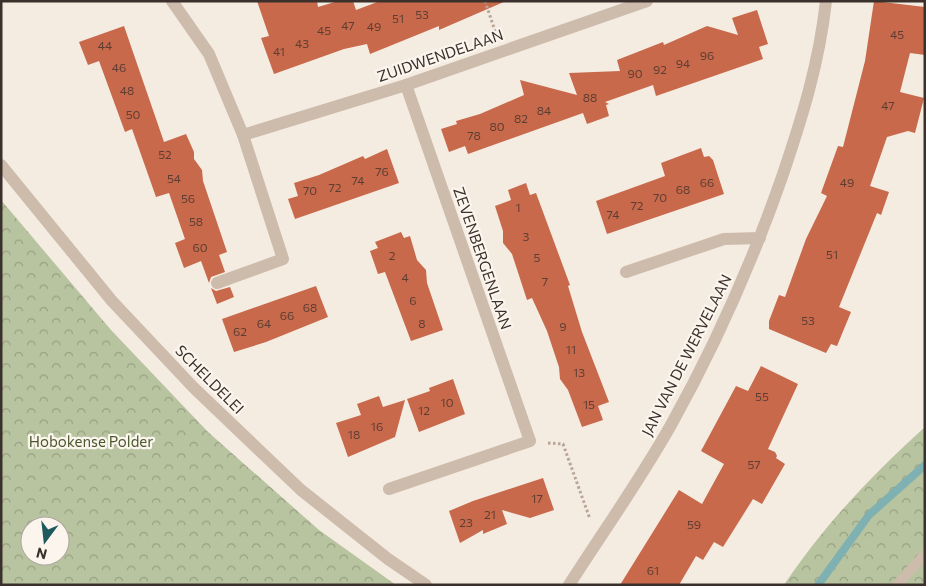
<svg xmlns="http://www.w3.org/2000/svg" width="926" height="586" font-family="Commissioner,sans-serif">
  <defs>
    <pattern id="park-crowns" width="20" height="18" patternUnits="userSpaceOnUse" patternTransform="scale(1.25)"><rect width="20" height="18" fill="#b8c4a0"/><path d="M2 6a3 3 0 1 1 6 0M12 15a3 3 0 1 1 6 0" fill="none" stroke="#97a083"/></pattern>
  </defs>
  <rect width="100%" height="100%" fill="#f4ebe1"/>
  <g fill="url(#park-crowns)" fill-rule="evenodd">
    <path d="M1 200 111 330 208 432 319 530 396 585H1ZM30 526H60V556H30Z"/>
    <path d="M925 427V585H784C824 525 872 475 925 427Z"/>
  </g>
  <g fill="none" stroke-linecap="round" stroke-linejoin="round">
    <path stroke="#7fb0b2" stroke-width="8" d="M818 585 869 515 925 465"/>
  </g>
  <g fill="#c8694b">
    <path d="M257 1H317L318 7 338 1H353L356 10 380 1H506L439 30V26L370 54 367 44 344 49 274 74 261 38 269 36Z"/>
    <path d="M874 1 925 7V55L910 53 900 92 924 98 915 133 908 131 887 137 870 186 889 192 881 215 877 213 839 307 851 312 837 346 831 344 826 353 769 329V321L779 295 785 297 806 239 827 196 821 193 838 146 843 147 865 61Z"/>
    <path d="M757 10 768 44 759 47 763 59 656 96 653 85 605 102 609 104 606 105 609 116 587 124 583 113 468 154 465 146 449 152 441 129 457 124 456 121 480 114 524 95 520 80 577 95 569 73 620 71 617 60 663 42 664 45 707 26 738 35 732 18Z"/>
    <path d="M124 26 164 142 186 134 194 152V159L202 170 203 181 227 252 219 255 225 272 211 277 209 283 201 261 184 268 175 243 185 239 169 193 156 197 132 129 125 132 99 61 88 65 79 42Z"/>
    <path d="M701 148 704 157 709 156 713 160 724 194 607 234 596 201 665 176 661 163Z"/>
    <path d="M387 149 399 183 295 219 288 199 298 196 294 183 319 175 363 156 365 159Z"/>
    <path d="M526 183 530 195 536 193 570 285 568 286 582 332 609 402 598 406 603 420 582 427 568 390 560 379 559 367 547 331 532 298 527 300 512 254 503 243V231L495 206 511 200 508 190Z"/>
    <path d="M401 232 404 238 410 236 417 260 426 270 427 283 443 330 411 341 385 272 378 274 370 251 378 248 375 242Z"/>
    <path d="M316 286 328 317 266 342 234 352 222 319Z"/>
    <path d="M230 287 234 297 217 304 211 288 216 291Z"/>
    <path d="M761 366 798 384 768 449 775 452 777 456 776 458 785 464 762 504 753 499 723 547 714 542 703 560 696 556 679 585H620L679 490 702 504 724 464 701 451 736 386 748 391Z"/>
    <path d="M453 379 465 414 419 432 407 399 430 391 429 388Z"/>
    <path d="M379 396 383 407 405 400 395 437 348 457 336 423 361 415 357 404Z"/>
    <path d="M543 478 554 510 530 518 502 510 507 524 483 534V530L460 543 449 511 473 501Z"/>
  </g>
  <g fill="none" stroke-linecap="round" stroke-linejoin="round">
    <g stroke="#b9a596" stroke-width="3" stroke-dasharray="2.5 2.5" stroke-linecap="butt">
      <path d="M485 1 496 34"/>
      <path d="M548 443 563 444 590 519"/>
    </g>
    <path stroke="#cdbbac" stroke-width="10" d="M897 585 925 554"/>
    <g stroke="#cdbbac" stroke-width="12">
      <path d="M172 1 209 54 243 135 283 259 217 283"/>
      <path d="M243 135 406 85 647 1"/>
      <path d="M1 165 112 301 194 388 301 490 388 559 426 585"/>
      <path d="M626 272 724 239 760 238"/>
      <path d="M389 489 530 441 406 85"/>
      <path d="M569 585C603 532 640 480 671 425 715 346 752 263 782 177 802 118 819 64 826 1"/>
    </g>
  </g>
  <g text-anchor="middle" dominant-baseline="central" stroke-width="4.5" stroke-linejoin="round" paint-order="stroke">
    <g font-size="12" fill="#5e3e33">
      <text x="422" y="14">53</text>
      <text x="398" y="18">51</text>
      <text x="348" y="25">47</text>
      <text x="374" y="26">49</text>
      <text x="324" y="30">45</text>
      <text x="897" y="34">45</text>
      <text x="302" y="43">43</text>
      <text x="105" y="45">44</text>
      <text x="279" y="51">41</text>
      <text x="707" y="55">96</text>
      <text x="683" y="63">94</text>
      <text x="119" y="67">46</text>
      <text x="660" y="69">92</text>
      <text x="635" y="73">90</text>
      <text x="127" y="90">48</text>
      <text x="590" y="97">88</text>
      <text x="888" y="105">47</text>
      <text x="544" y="110">84</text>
      <text x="133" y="114">50</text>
      <text x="521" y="118">82</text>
      <text x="497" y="126">80</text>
      <text x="474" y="135">78</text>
      <text x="165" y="154">52</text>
      <text x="382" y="171">76</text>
      <text x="174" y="178">54</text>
      <text x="358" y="180">74</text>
      <text x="707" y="182">66</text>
      <text x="847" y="182">49</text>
      <text x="335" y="187">72</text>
      <text x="683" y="189">68</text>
      <text x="310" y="190">70</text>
      <text x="660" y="197">70</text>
      <text x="188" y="198">56</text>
      <text x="637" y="205">72</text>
      <text x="518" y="207">1</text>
      <text x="613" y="214">74</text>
      <text x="196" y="221">58</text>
      <text x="526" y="236">3</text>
      <text x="200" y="247">60</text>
      <text x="832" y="254">51</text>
      <text x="392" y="255">2</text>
      <text x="537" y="257">5</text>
      <text x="405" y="277">4</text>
      <text x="545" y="281">7</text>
      <text x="413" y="300">6</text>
      <text x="310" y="307">68</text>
      <text x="287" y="315">66</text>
      <text x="808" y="320">53</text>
      <text x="264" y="323">64</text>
      <text x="422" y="323">8</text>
      <text x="563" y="326">9</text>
      <text x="240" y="331">62</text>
      <text x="571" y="349">11</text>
      <text x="579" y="372">13</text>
      <text x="762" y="396">55</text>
      <text x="447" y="402">10</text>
      <text x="589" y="404">15</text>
      <text x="424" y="410">12</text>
      <text x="377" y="426">16</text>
      <text x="354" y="434">18</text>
      <text x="754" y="464">57</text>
      <text x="537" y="498">17</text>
      <text x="490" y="514">21</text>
      <text x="466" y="522">23</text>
      <text x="694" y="524">59</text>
      <text x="653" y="570">61</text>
    </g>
    <g font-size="15" fill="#3b302b" stroke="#fbf5ee">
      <text transform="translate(440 55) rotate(-19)">ZUIDWENDELAAN</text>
      <text transform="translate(483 258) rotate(71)">ZEVENBERGENLAAN</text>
      <text transform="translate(686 355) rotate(-63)">JAN VAN DE WERVELAAN</text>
      <text transform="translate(210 379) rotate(45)">SCHELDELEI</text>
    </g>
    <g font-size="15" fill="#4a5a2e" stroke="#fbf5ee">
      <text x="91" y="441">Hobokense Polder</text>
    </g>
  </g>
  <rect width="926" height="586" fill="none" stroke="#3b302b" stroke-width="5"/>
  <g transform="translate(45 541) rotate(195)"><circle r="24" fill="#fbf5ee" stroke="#aea6a0"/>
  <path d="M0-4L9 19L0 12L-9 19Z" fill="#1f5a5e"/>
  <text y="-8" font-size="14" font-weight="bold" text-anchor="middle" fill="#3b302b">N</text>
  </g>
</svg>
